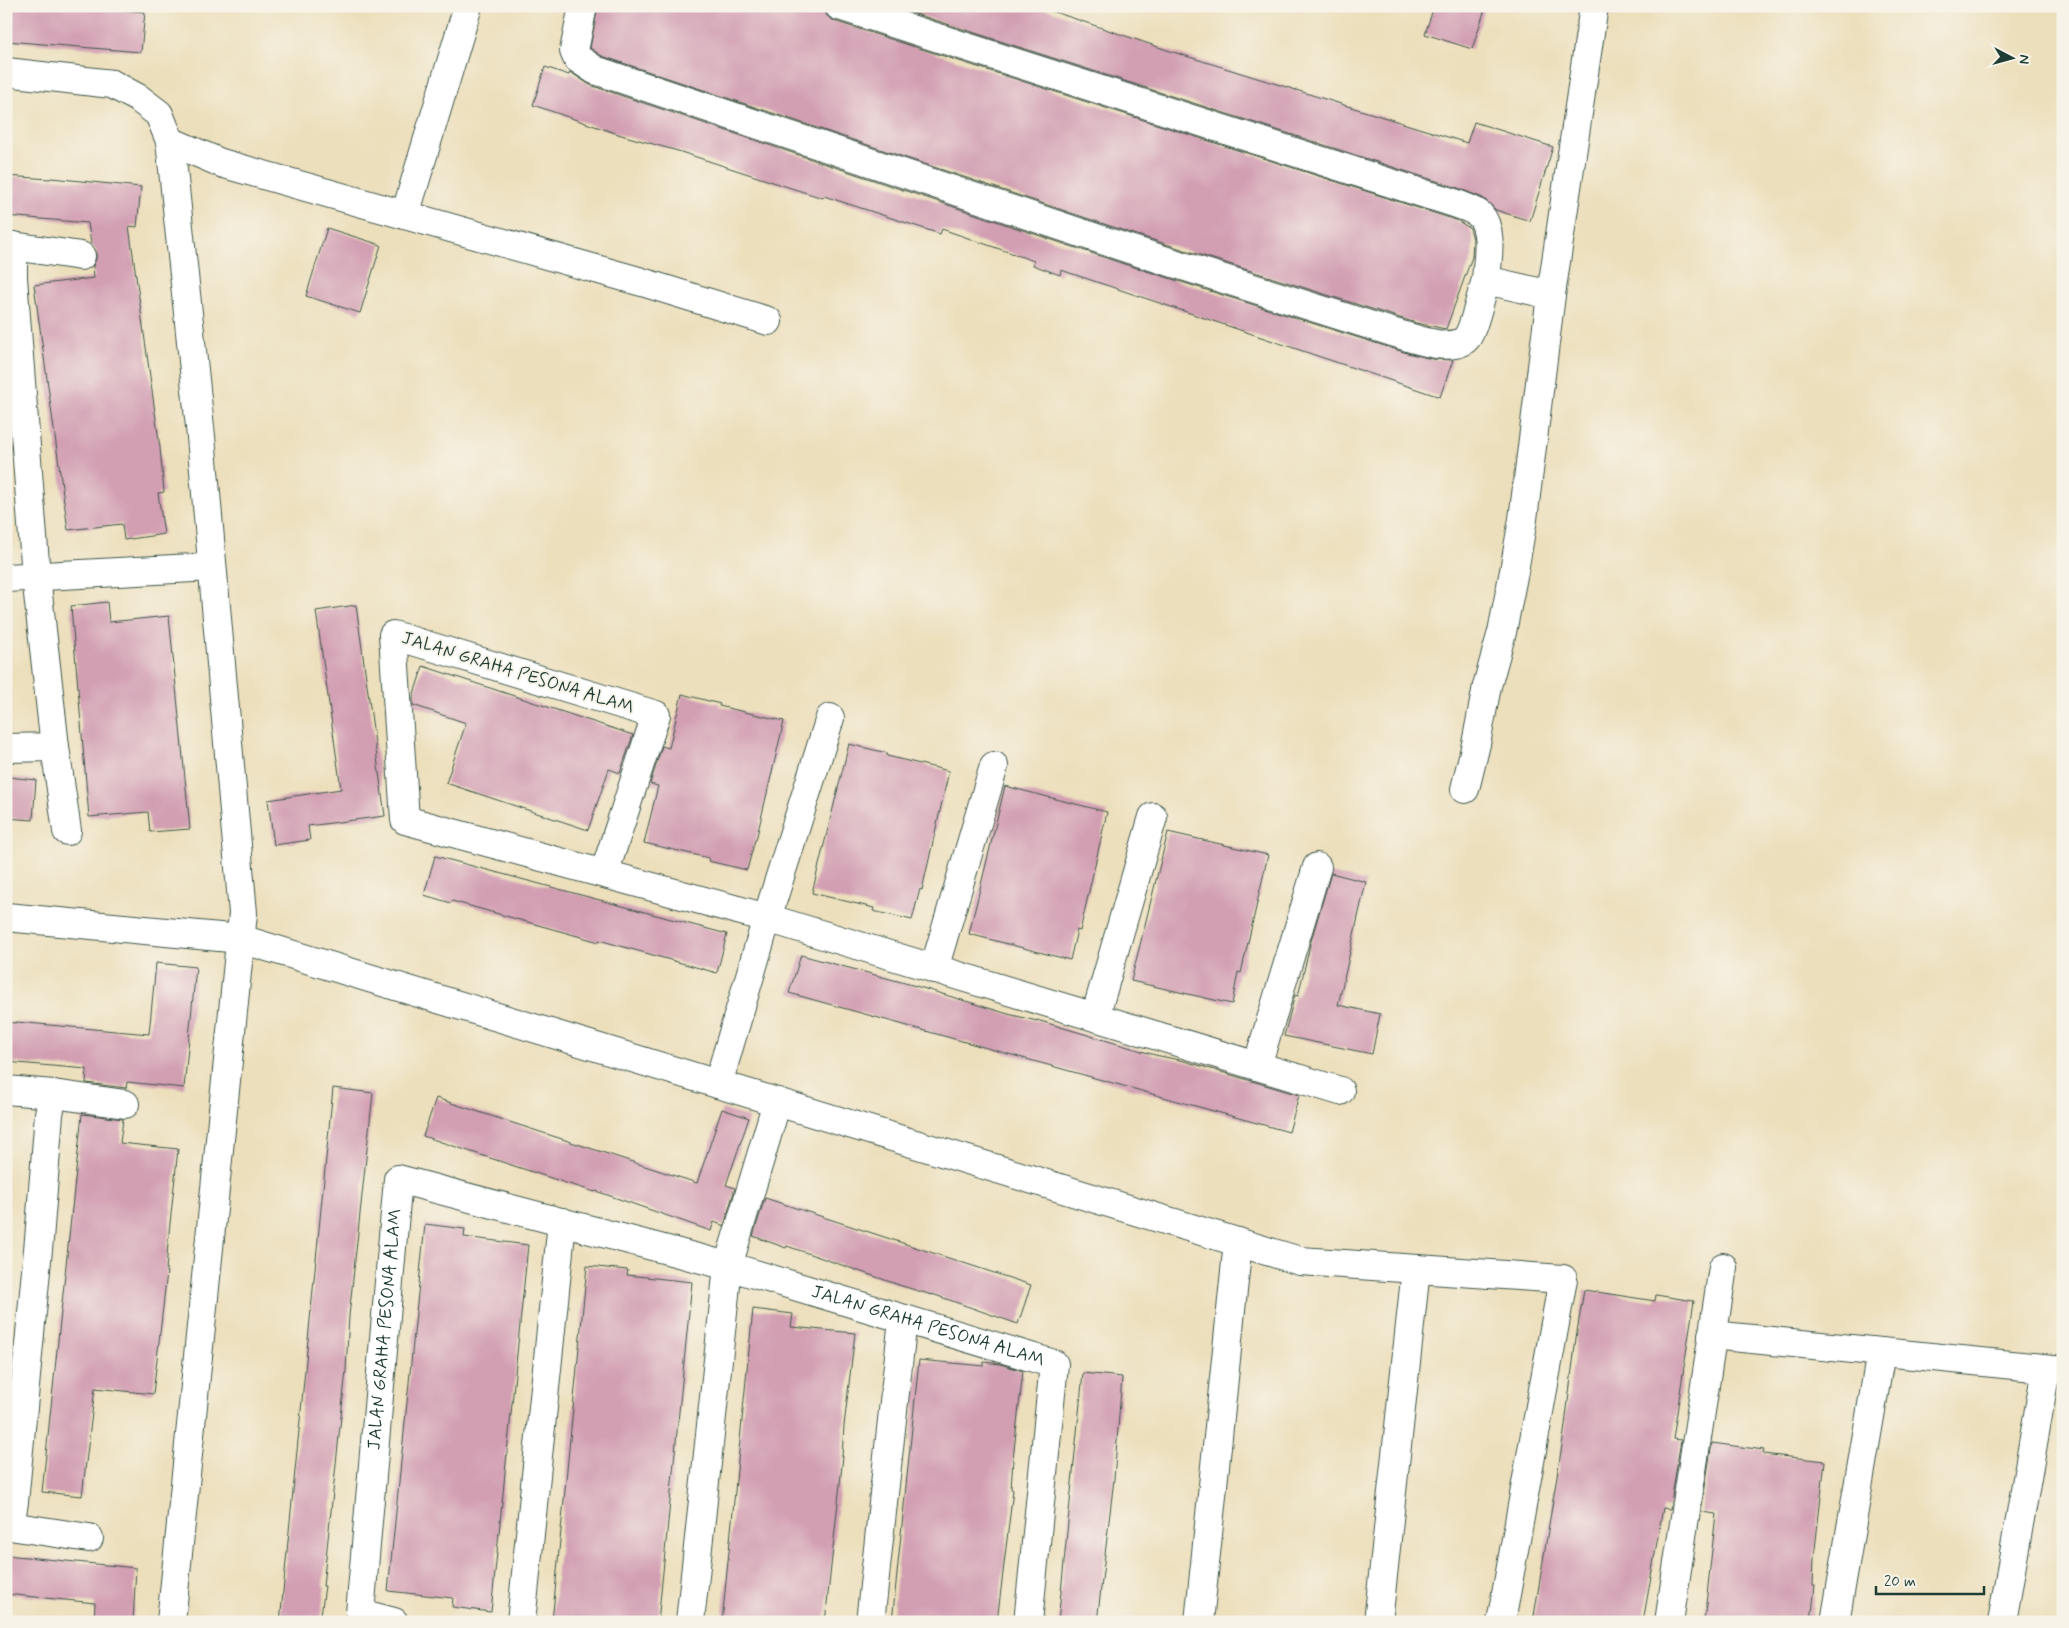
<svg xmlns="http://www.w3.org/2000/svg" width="2069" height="1628" font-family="Mynerve,sans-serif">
  <rect width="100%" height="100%" fill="#f7f3e8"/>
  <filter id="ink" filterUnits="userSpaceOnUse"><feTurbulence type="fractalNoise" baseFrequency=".02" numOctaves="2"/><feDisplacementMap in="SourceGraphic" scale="10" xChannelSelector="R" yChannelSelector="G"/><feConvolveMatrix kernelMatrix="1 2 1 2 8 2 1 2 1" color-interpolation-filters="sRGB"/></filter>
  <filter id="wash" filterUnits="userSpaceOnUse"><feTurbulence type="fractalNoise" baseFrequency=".0096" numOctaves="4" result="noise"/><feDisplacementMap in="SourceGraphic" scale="20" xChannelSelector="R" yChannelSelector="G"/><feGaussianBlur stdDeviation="1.12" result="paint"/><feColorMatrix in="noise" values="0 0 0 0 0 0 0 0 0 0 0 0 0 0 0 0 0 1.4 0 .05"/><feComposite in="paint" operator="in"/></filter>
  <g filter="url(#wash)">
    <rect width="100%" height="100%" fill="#ecdfbc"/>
    <g id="blocks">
      <g fill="#d19eb2">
        <path d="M6 6H76L145 12 141 52 6 41Z"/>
        <path d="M598 6H824L827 16 834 21 1456 220 1470 228 1473 239 1472 257 1446 329 1416 323 1134 234 602 56 590 48Z"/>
        <path d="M891 6H1037L1170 51 1467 143 1474 122 1553 147 1530 221 1496 210 1483 198 1458 188Z"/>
        <path d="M1434 6H1486L1472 49 1425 34Z"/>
        <path d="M545 67 569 75 570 72 590 85 1124 264 1407 353 1432 359 1453 360 1440 397 1061 270 1060 275 1033 265 1034 261 942 229 940 234 913 225 824 196 823 198 794 189 678 151 621 135 533 105Z"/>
        <path d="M6 176 50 179 51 178 141 187 137 227 129 226 160 448 164 492 158 493 164 534 124 540 122 524 68 530 34 285 94 278 93 266 96 259V251L91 244 88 223 6 216Z"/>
        <path d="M327 228 381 245 360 313 306 296Z"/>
        <path d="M107 602 109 622 169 616 190 829 150 832 148 812 89 817 71 606Z"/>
        <path d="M356 605 385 816 308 826 310 840 274 845 268 800 341 789 316 611Z"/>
        <path d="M423 666 633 735 620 773 609 769 588 830 446 783 466 723 413 705V697Z"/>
        <path d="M682 694 720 704 719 706 784 721 756 840H755L747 870 708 861 709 858 644 843 658 786 650 784 662 746 669 748Z"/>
        <path d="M849 744 887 753V756L949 771 922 890 920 889 912 920 873 911 874 908 812 893Z"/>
        <path d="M8 777 36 780 33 820 6 818Z"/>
        <path d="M1005 786 1107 812 1080 931 1077 930 1070 960 969 934Z"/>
        <path d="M1168 832 1268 855 1241 973 1238 972 1232 1004 1131 981Z"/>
        <path d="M435 856 727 934 717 973 599 940V942L452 901 451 903 424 895Z"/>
        <path d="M1331 873 1366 882 1338 1005 1380 1014 1372 1054 1284 1036 1295 995 1298 996 1312 937Z"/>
        <path d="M801 955 916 986 1008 1014 1037 1021V1020L1155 1055 1184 1061 1299 1095 1289 1132 789 993Z"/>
        <path d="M156 963 196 967 184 1088 127 1082 126 1088 86 1083 87 1069 6 1062V1022L16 1023V1022L149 1034Z"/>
        <path d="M333 1088 373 1093 349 1316 346 1370 323 1586H325L320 1622H280Z"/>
        <path d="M436 1098 697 1183 722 1109 749 1118 726 1185 735 1188 724 1226 714 1222 711 1231 596 1191 595 1192 566 1183 423 1136Z"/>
        <path d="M82 1114 123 1119 120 1143 178 1149 168 1242 166 1272H167L153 1394 95 1388 82 1496 42 1492Z"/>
        <path d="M765 1198 1031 1285 1018 1324 932 1294V1295L902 1286 787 1246 786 1248 753 1236Z"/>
        <path d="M425 1224 465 1229 464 1237 528 1245 491 1612 452 1607 453 1598 388 1591Z"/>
        <path d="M587 1266 628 1270 627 1275 692 1282 658 1622H552Z"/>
        <path d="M1584 1290 1655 1301 1656 1295 1694 1301 1673 1439 1681 1440 1670 1509 1663 1508 1643 1622H1533L1564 1433 1576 1338Z"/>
        <path d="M753 1309 793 1314 791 1327 855 1333 844 1426 842 1456H843L825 1622H722Z"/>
        <path d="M919 1360 984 1366V1362L1000 1364 1023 1371 1013 1459 1011 1489 1013 1490 997 1622H892Z"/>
        <path d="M1083 1373 1122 1377 1114 1479 1097 1622H1058Z"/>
        <path d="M1712 1443 1764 1450 1763 1454 1825 1461 1814 1558 1813 1585H1815L1811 1622H1704L1716 1514 1701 1512Z"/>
        <path d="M6 1555 136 1568 133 1622H94L95 1603 6 1594Z"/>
      </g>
    </g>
  </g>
  <g filter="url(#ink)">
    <use href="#blocks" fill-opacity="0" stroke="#3e5548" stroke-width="1"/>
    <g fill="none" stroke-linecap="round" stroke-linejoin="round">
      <g stroke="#3e5548" stroke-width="30">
        <g id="minor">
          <path d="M583 6 574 51 577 58 595 70 1129 249 1395 333C1412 338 1456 355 1468 336 1475 325 1481 294 1486 280"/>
          <path d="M839 6 1422 193C1434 197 1472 207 1480 215 1494 230 1487 261 1486 280L1551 295"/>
          <path d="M6 72 112 84 138 98 159 114 170 141 201 437 243 913 171 1622"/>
          <path d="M170 141 221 163 642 282 768 321"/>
          <path d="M405 215 468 6"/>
          <path d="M6 246H13V278L36 576 55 747 6 748"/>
          <path d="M13 246 81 256"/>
          <path d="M6 578 212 567"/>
          <path d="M830 718 767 918 1340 1091"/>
          <path d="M55 747 67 831"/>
          <path d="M1465 789 1476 744 1487 686 1502 632 1514 571 1523 519 1551 295 1594 6"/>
          <path d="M604 874 656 715 393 635 405 820 767 918 718 1084"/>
          <path d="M6 917 241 939 1300 1261 1563 1279 1501 1622"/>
          <path d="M934 969 994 766"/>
          <path d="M1095 1017 1153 817"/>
          <path d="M1257 1066 1317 867"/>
          <path d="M6 1090 53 1094 49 1114 39 1239 14 1502 10 1526 6 1525"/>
          <path d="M53 1094 125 1104"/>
          <path d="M1712 1335 2063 1370"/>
          <path d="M10 1526 89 1538"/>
          <path id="s1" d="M394 1622 360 1613 398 1179 728 1266 1054 1364 1028 1622"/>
          <path d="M521 1622 562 1222"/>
          <path d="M690 1622 728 1266 777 1102"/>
          <path d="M870 1622 903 1319"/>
          <path d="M1199 1622 1238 1242"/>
          <path d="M1378 1622 1416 1269"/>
          <path d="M1669 1622 1723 1267"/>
          <path d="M1835 1622 1881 1352"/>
          <path d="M2002 1622 2046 1369"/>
        </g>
      </g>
      <use href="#minor" stroke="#fff" stroke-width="28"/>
    </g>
  </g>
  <g text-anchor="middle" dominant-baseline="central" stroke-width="4" stroke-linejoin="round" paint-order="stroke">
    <g font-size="18" fill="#1f3d34" stroke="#f7f3e8">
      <text transform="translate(518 673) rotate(17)">JALAN GRAHA PESONA ALAM</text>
      <text stroke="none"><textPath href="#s1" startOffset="1021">JALAN GRAHA PESONA ALAM</textPath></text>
      <text stroke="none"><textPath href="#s1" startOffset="320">JALAN GRAHA PESONA ALAM</textPath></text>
    </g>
  </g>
  <rect width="2069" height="1628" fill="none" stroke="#f7f3e8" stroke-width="25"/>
  <g transform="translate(2012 58) rotate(96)" stroke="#f7f3e8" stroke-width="4" paint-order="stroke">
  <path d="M0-4L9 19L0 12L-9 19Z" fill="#1f3d34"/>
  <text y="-8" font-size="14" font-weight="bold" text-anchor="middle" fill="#1f3d34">N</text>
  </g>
  <path d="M1876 1586v8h108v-8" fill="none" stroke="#1f3d34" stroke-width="2.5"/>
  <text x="1884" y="1586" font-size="15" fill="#1f3d34" stroke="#f7f3e8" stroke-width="4" paint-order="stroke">20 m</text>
</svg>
